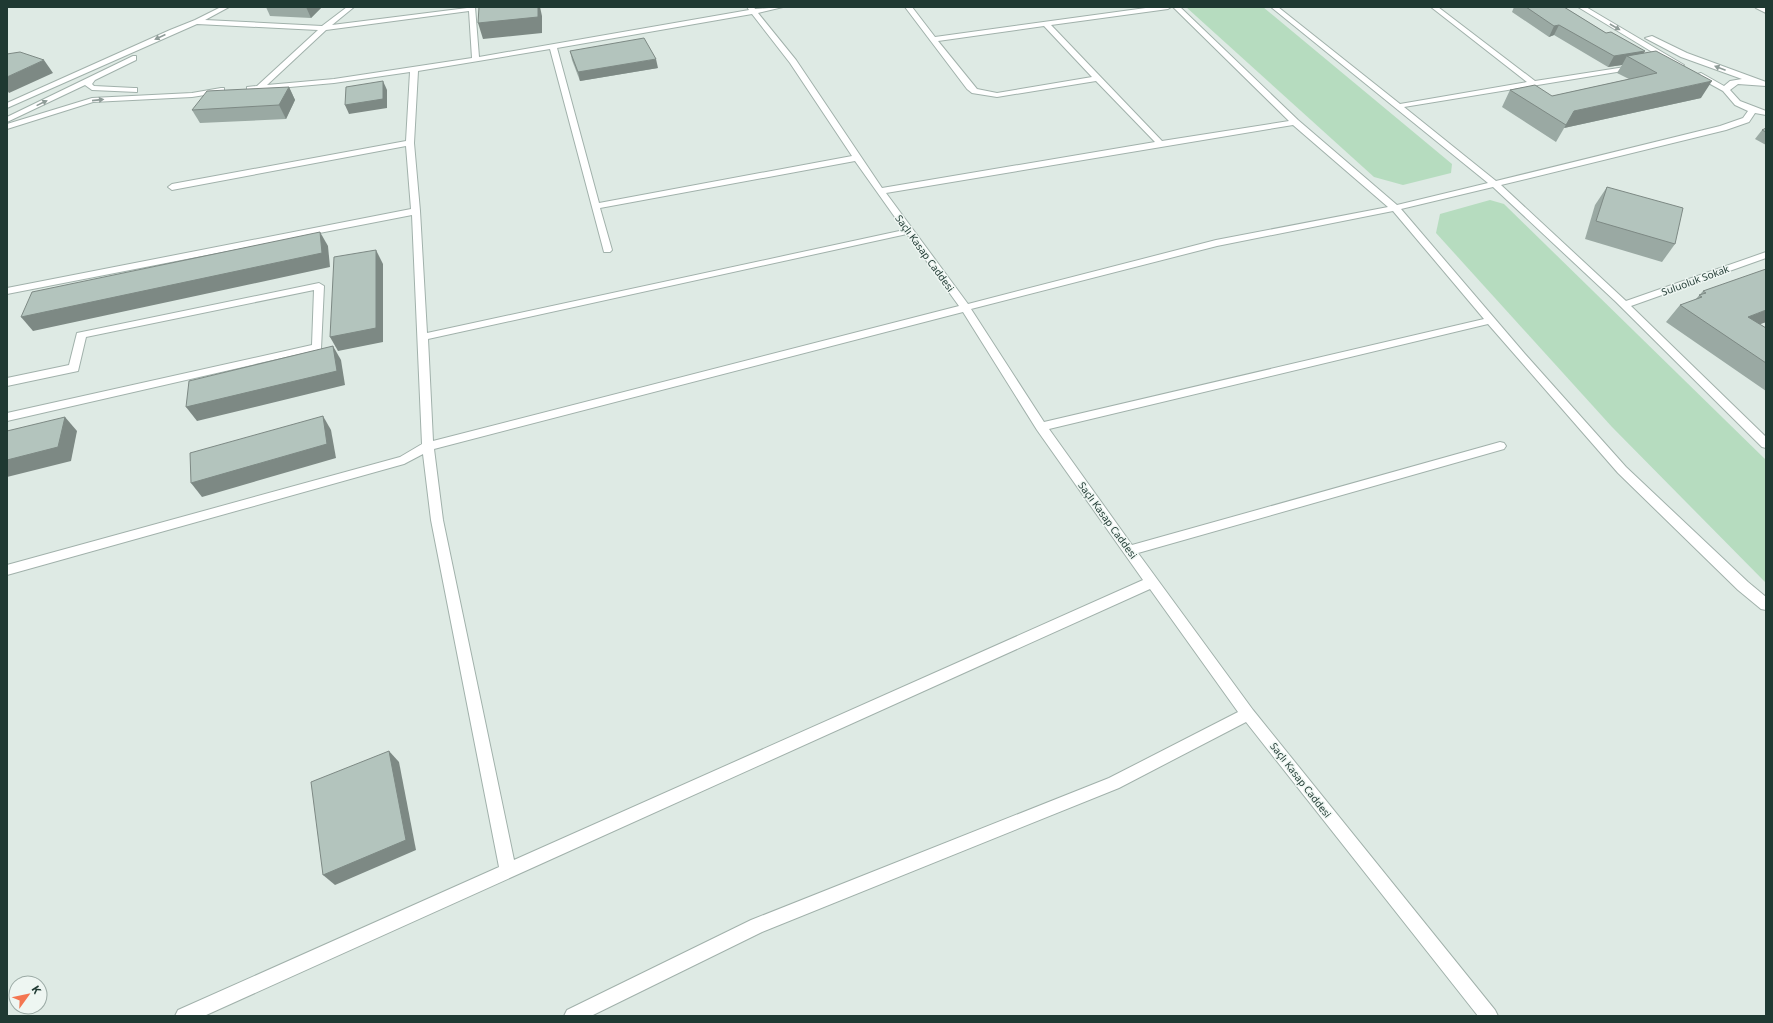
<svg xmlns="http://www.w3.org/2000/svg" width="1773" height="1023" font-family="'Noto Sans',sans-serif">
  <rect width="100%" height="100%" fill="#deeae4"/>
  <g fill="#b6dcbf">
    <path d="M1186 7H1263L1452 164 1451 173 1403 185 1374 177Z"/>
    <path d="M1490 200 1504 204 1766 460V583L1612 427 1436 233 1440 214Z"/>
  </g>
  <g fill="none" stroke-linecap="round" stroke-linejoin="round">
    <g stroke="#a1b1ab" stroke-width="2">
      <g id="minor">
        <path d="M221 7H229L205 20 322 26 347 7H354L332 25 475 7 479 57 749 10 747 7H754L755 9 783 7 758 13 796 60 882 188 1155 142 1096 81 997 97 972 93 967 89 905 7H912L935 37 1153 7H1171L1168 9 1051 25 1162 141 1289 121 1173 7H1180L1298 120 1397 205 1488 183 1271 7H1278L1400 104 1527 82 1431 7H1438L1535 81 1638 65 1639 67 1635 69 1404 107 1496 181 1720 126 1743 118 1748 111 1735 105 1723 91 1694 75 1701 73 1724 86 1730 81 1742 79 1681 57 1645 38 1652 36 1687 53 1766 82V86L1738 84 1730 90 1740 101 1766 111V115L1755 113 1749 122 1726 130 1501 185 1626 301 1766 252V258L1631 306 1766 437V448L1762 447 1615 301 1493 187 1401 209 1525 354 1626 467 1748 582 1766 597V610L1761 609 1738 590 1618 473 1488 324 1049 429 1132 545 1500 442 1504 443 1506 446 1504 449 1138 553 1253 710 1495 1010 1498 1016H1478L1246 722 1119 788 762 932 591 1016H564L567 1010 751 920 1109 778 1238 712 1150 589 204 1016H175L178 1010 499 867 431 520 423 454 404 464 7 575V565L400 457 422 444 412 215 7 294V288L411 209 406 146 172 190 168 187 172 184 406 141 410 72 334 83 247 91V87L257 86 318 30 197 24 7 108V103L170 30 195 20ZM469 11 472 58 334 79 267 85 326 30ZM752 14 790 63 852 156 599 203 557 48ZM1044 26 1092 77 997 93 977 89 938 41ZM550 49 604 252H610L612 250 600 208 855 161 904 230 427 333 420 211 414 143 418 71ZM1293 125 1388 207 1216 240 968 304 886 193ZM1393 211 1484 319 1044 422 971 309 1217 246ZM907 234 959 306 433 441 428 339ZM963 312 1037 430 1143 580 514 860 443 520 434 449Z"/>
        <path d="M1578 7H1586L1684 65 1677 67Z"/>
        <path d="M1755 7 1766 8V13L1756 8Z"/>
        <path d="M133 56H136V60L95 80 92 84 94 86 134 88H137V92L92 90 85 85 7 122V117Z"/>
        <path d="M221 88H224V92L192 97 93 102 7 129V124L92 98 192 93Z"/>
        <path d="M319 283 324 286 321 349 7 421V413L312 345 314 290 86 337 78 371 7 386V378L69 365 77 333Z"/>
      </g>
    </g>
    <use href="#minor" fill="#fff" fill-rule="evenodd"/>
  </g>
  <g fill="#9aa9a3">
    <path d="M266 7H322L311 18 270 16Z"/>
    <path d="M1514 7H1564L1606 33 1644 53 1701 98 1564 128 1556 142 1502 107 1510 90 1552 96 1629 79 1617 73 1622 65 1608 67 1554 35 1549 37 1512 12Z"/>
    <path d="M570 51 658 68 580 81 572 60Z"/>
    <path d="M289 87 295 100 286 119 200 123 192 110Z"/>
    <path d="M1766 128V145L1755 139 1762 130Z"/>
    <path d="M1607 187 1675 244 1662 262 1585 239 1595 205Z"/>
    <path d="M1703 291 1766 322 1760 324 1766 328V391L1666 322 1680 305 1695 300Z"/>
  </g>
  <g fill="#7d8984">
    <path d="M306 7H322L311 18Z"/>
    <path d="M538 7H540L542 16V33L483 39 478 23Z"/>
    <path d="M1559 25 1554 35 1549 37 1554 26Z"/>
    <path d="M1645 51 1639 62 1627 56 1622 65 1608 67 1614 56Z"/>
    <path d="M656 59 658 68 580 81 578 72Z"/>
    <path d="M44 60 53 73 9 93 7 90V77Z"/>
    <path d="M383 81 387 90V108L349 114 345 105Z"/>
    <path d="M1712 81 1701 98 1564 128 1556 142 1574 111Z"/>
    <path d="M289 87 295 100 286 119 279 105Z"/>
    <path d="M320 232 328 246 330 267 33 331 21 317Z"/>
    <path d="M376 250 383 264V342L338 351 330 337Z"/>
    <path d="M1766 310V322L1733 334 1748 317Z"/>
    <path d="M333 346 341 360 345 385 197 421 186 407Z"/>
    <path d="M323 416 331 430 336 458 202 497 191 483Z"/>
    <path d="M65 417 77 431 71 461 7 477V460Z"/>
    <path d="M389 751 399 762 416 850 335 885 323 875Z"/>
  </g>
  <g fill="#b3c4bd" stroke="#7d8984">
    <path d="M479 7H538V17L478 23Z"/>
    <path d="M1526 7H1564L1606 33 1611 32 1645 51 1614 56 1559 25 1554 26Z"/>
    <path d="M644 38 656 59 578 72 570 51Z"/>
    <path d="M1656 51 1712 81 1574 111 1566 125 1510 90 1535 85 1552 96 1657 73 1627 56Z"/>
    <path d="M20 52 44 60 7 77V54Z"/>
    <path d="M383 81V99L345 105 346 87Z"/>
    <path d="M289 87 279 105 192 110 207 91Z"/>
    <path d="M1766 128V132L1762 130Z"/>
    <path d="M1607 187 1683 208 1675 244 1596 221Z"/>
    <path d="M320 232 322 253 21 317 32 292Z"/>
    <path d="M376 250V328L330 337 334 257Z"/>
    <path d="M1766 269V310L1748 317 1766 328V363L1680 305 1702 297 1699 295 1706 293 1703 291Z"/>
    <path d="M333 346 337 371 186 407 189 381Z"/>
    <path d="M323 416 327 444 191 483 190 453Z"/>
    <path d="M65 417 58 447 7 460V431Z"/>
    <path d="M389 751 406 840 323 875 311 782Z"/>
  </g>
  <defs><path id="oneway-solid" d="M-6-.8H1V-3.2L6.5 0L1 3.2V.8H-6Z"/></defs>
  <g fill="#8f9c98">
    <use href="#oneway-solid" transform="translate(1615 27) rotate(30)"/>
    <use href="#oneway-solid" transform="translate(160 37) rotate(155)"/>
    <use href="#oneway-solid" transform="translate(1720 68) rotate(-159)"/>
    <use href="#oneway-solid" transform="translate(98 100) rotate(-6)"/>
    <use href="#oneway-solid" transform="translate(42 103) rotate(-26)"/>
  </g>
  <g text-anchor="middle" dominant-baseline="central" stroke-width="3" stroke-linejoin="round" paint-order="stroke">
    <g font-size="10" fill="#1f3932" stroke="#eef6f2">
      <text transform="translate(925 253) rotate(54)">Saçlı Kasap Caddesi</text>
      <text transform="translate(1695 280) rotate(-20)">Suluoluk Sokak</text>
      <text transform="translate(1108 520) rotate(54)">Saçlı Kasap Caddesi</text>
      <text transform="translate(1301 780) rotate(52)">Saçlı Kasap Caddesi</text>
    </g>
  </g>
  <rect width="1773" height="1023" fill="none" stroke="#1f3932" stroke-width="16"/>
  <g transform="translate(28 995) rotate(57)"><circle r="19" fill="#eef6f2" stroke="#9baaa5"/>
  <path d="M0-3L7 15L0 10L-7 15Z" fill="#f47651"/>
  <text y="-6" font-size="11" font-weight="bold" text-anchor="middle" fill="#1f3932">K</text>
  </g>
</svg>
